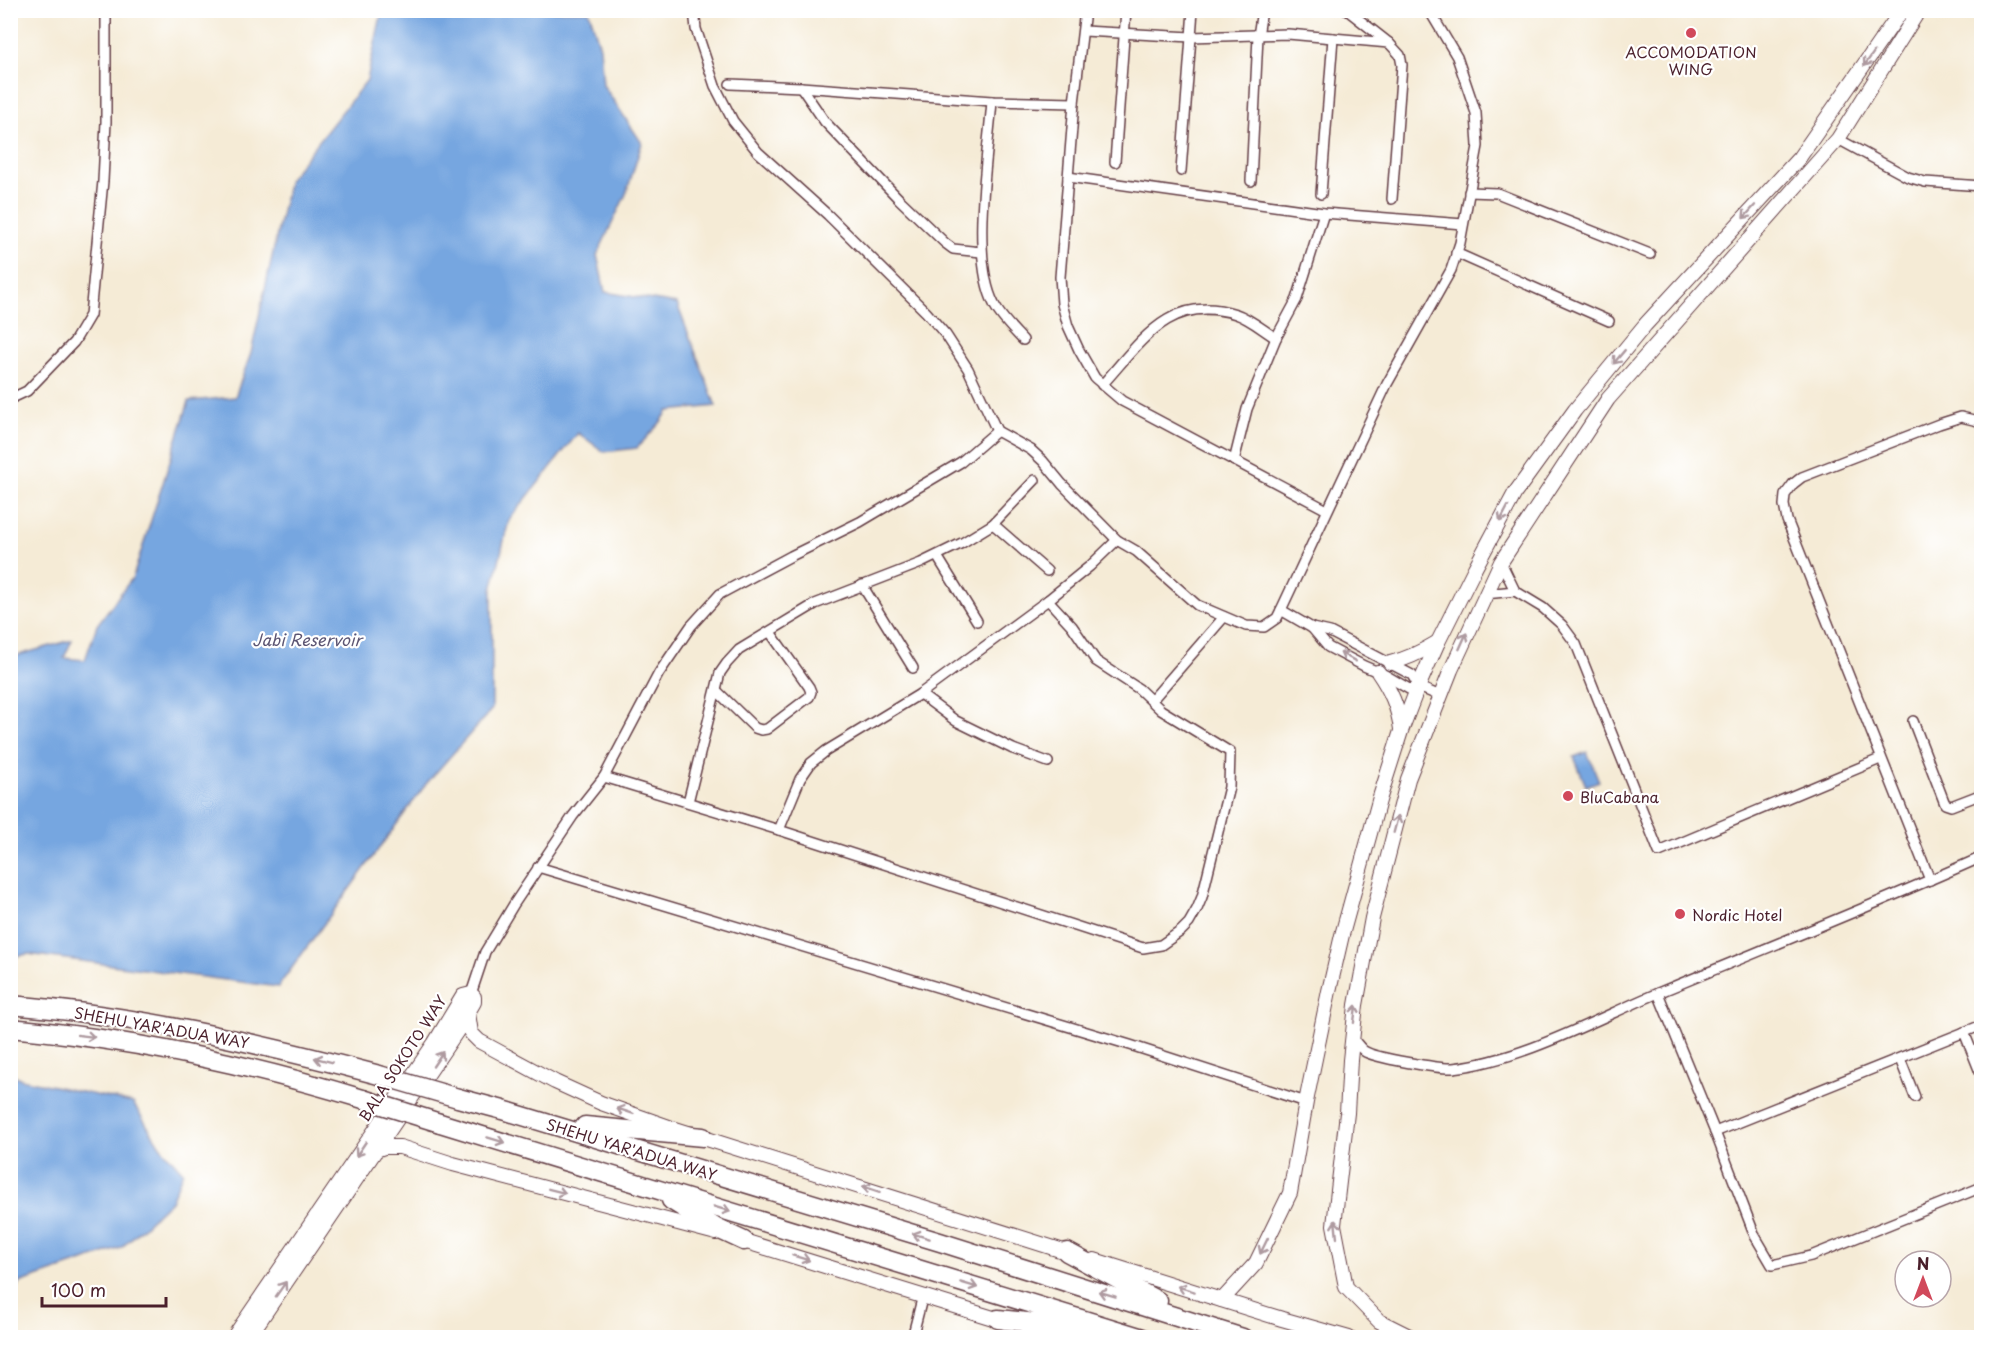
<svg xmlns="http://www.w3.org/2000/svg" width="1992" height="1348" font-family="'Playpen Sans',sans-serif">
  <rect width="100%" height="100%" fill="#fff"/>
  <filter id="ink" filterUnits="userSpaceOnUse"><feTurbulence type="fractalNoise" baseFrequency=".0167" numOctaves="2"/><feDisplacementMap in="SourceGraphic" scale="12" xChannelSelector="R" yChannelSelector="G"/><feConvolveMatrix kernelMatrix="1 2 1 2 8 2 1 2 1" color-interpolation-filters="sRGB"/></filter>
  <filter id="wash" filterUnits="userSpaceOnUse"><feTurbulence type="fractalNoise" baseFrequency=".008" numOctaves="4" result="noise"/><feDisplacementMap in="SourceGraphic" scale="24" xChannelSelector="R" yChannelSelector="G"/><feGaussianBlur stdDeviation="1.35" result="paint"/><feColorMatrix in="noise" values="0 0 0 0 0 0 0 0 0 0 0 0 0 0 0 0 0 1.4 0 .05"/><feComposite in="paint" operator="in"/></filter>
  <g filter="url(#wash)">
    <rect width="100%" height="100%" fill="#f5ebd6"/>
    <g fill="#76a6e0" stroke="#606286" stroke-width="1.5">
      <path d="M382 11H589L600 47 603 85 642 143 626 194 597 255 605 292 677 304 716 406 668 411 660 423 637 448 604 452 578 433 509 520 492 590V709L426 784 278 987 28 954 11 957V657L72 640 64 658 85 660 97 625 133 577 189 401 235 397 251 353 289 179 367 80Z"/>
      <path d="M1587 752 1599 781 1586 786 1574 757Z"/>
      <path d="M11 1073 21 1079 133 1103 160 1146 183 1172 171 1201 121 1248 22 1282 11 1293Z"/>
    </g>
  </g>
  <g filter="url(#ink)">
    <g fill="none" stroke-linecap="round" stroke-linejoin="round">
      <g stroke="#643e45" stroke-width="12">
        <g id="street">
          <path d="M694 10 696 29 715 86 733 121 758 152 828 215 926 312 946 335 968 369 997 431 1031 450 1043 461 1062 484 1117 540 1136 551 1197 605 1246 626 1264 627 1277 618 1281 610"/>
          <path d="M1085 10 1074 103 1060 277 1062 304 1068 326 1079 350 1095 378 1122 401 1327 510"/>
          <path d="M1347 10 1389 43 1400 55 1402 65 1392 199"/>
          <path d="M1084 31 1191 37 1288 34 1389 43"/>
          <path d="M730 84 801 87 992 101 1074 103"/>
          <path d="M801 87 825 122 899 199 945 243 953 249 981 252"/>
          <path d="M992 101C988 155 970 257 994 304 1000 317 1013 329 1023 340"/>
          <path d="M1838 139 1908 177 1925 182 1982 186"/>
          <path d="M1115 162 1126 10"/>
          <path d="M1181 171 1193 10"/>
          <path d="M1068 177 1324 213 1463 224"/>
          <path d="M1251 181 1258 36 1262 10"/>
          <path d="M1469 192 1497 193 1650 254"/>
          <path d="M1321 194 1333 38"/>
          <path d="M1456 253 1609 321"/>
          <path d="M1102 385C1141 342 1170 293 1236 314 1249 318 1263 330 1276 338"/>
          <path d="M10 399 27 391 74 342 90 315 103 181 106 122V10"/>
          <path d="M1234 461 1247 409 1276 338 1297 299 1324 213"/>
          <path d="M993 524 1047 571"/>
          <path d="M937 556 977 621"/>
          <path d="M1501 562 1515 591 1543 608 1562 625 1576 644 1659 852 1880 759"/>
          <path d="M862 585 913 668"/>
          <path d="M1485 594 1515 591"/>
          <path d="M1312 628 1328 647 1364 666 1385 675 1409 689 1419 687 1440 696"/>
          <path d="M1419 687 1412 675 1330 632 1312 628 1281 610 1387 384 1451 270 1460 243 1478 146 1476 113 1457 57 1429 10"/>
          <path d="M717 691 755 728 761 730 767 729 809 697 811 692 809 687 770 632"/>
          <path d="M920 694 956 721 1013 749 1048 762"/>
          <path d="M1152 700 1224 617"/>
          <path d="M1913 721 1945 804 1951 806 1982 794"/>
          <path d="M604 777 779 830 1143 948 1161 945 1181 931 1189 923 1197 909 1202 897 1229 787 1230 752 1161 710 1139 689 1096 661 1072 626 1048 600"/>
          <path d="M688 802 720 673 727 663 739 650 815 604 921 563 962 543 993 524 1035 480"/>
          <path d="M779 830 800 779 811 763 826 751 920 694 1048 600 1090 566 1117 540"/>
          <path d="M538 867 1130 1045 1306 1102"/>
          <path d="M1930 880 1787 520 1784 505 1785 495 1793 484 1802 477 1939 424 1961 417 1982 422"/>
          <path d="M1658 993 1715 1132 1755 1236 1772 1265 1811 1256 1982 1187"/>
          <path d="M471 994 485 952 514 904 573 816 604 777 659 673 691 626 720 594 791 556 860 522 897 500 961 462 997 431"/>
          <path d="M1964 1032 1982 1077"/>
          <path d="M1352 1038C1356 1042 1360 1048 1364 1051 1374 1058 1441 1069 1453 1068 1523 1060 1594 1020 1658 993 1766 948 1875 905 1982 857"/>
          <path d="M1900 1059 1915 1097"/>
          <path d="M1715 1132 1982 1025"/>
          <path d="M912 1338 923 1295"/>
        </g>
      </g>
      <g stroke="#643e45" stroke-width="16">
        <g id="secondary">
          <path d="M1390 663C1408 659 1423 651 1438 642"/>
          <path d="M1378 672C1391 691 1398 707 1401 729"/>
          <path d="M468 1013 471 1033 479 1041 555 1082 601 1103 672 1128 1076 1255"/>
          <path d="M376 1150 384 1147H400L453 1164 716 1233"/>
          <path d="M734 1238 1006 1322"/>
          <path d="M1094 1260 1282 1319 1349 1338"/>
          <path d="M1222 1300 1256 1263 1290 1193 1306 1102 1329 991 1342 935 1380 797 1401 731 1416 692 1438 642 1475 568 1515 493 1575 410 1645 325 1799 158 1902 10"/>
          <path d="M1027 1328 1060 1338"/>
          <path d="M233 1338 434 1044 463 996 471 994 474 997V1002L459 1028 248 1338"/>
          <path d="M1413 1338 1379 1321 1346 1287 1334 1225 1347 1113 1350 1060 1356 1005 1372 918 1408 779 1451 670 1501 562 1608 399 1838 139 1919 10"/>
        </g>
      </g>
      <g stroke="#643e45" stroke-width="21">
        <g id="highway">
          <path d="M10 1005C136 1015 258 1043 379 1075"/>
          <path d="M10 1028C131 1039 248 1064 363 1099"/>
          <path d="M458 1098 503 1110 940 1242 1243 1338"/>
          <path d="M440 1123 1143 1338"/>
          <path d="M585 1126 703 1137"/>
          <path d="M671 1200 716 1228 744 1241"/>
          <path d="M1067 1252 1158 1301"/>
          <path d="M998 1319 1092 1329"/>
        </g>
      </g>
      <use href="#street" stroke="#fff" stroke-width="9"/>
      <use href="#secondary" stroke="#fff" stroke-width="14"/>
      <use href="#highway" stroke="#fff" stroke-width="18"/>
      <g stroke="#643e45" stroke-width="21" stroke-linecap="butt">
        <g id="highway-bridge">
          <path d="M379 1075 458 1098"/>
          <path d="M363 1099 440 1123"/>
        </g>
      </g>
      <use href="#highway-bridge" stroke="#fff" stroke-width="18"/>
    </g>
    <defs><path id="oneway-shaft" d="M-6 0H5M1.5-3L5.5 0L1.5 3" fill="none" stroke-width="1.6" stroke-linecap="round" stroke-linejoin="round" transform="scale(1.5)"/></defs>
    <g stroke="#ae9aa0">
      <use href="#oneway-shaft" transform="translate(1869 59) rotate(125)"/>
      <use href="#oneway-shaft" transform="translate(1749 212) rotate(132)"/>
      <use href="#oneway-shaft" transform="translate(1619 357) rotate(130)"/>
      <use href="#oneway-shaft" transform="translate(1504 514) rotate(118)"/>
      <use href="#oneway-shaft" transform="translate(1463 641) rotate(-66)"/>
      <use href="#oneway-shaft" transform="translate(1348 657) rotate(-151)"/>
      <use href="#oneway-shaft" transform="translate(1396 824) rotate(-75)"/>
      <use href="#oneway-shaft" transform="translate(1355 1014) rotate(-83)"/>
      <use href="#oneway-shaft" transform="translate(86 1036) rotate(7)"/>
      <use href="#oneway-shaft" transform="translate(438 1059) rotate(-56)"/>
      <use href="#oneway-shaft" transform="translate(323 1060) rotate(-166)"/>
      <use href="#oneway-shaft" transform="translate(625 1111) rotate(-161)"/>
      <use href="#oneway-shaft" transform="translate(496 1140) rotate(17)"/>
      <use href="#oneway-shaft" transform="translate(361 1149) rotate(124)"/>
      <use href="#oneway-shaft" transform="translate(871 1189) rotate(-162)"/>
      <use href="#oneway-shaft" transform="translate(557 1191) rotate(14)"/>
      <use href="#oneway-shaft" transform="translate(722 1209) rotate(17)"/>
      <use href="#oneway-shaft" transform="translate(1336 1229) rotate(-96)"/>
      <use href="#oneway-shaft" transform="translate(921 1236) rotate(-163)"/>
      <use href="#oneway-shaft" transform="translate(1264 1246) rotate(116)"/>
      <use href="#oneway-shaft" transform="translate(801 1258) rotate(17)"/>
      <use href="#oneway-shaft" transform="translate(969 1285) rotate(17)"/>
      <use href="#oneway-shaft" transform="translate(281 1289) rotate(-55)"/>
      <use href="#oneway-shaft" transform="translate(1186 1289) rotate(-163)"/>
      <use href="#oneway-shaft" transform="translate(1107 1294) rotate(-163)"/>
    </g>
  </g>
  <g fill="#d1495b" stroke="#fff" stroke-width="2">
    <circle cx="1691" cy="33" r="6"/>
    <circle cx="1568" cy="796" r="6"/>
    <circle cx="1680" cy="914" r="6"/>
  </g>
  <g text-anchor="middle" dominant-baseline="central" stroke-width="4.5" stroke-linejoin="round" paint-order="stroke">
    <g font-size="15" fill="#4a1f2b" stroke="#fff" text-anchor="start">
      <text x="1691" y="51" text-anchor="middle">ACCOMODATION<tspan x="1691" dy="17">WING</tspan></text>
      <text x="1580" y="796">BluCabana</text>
      <text x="1692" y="914">Nordic Hotel</text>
    </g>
    <g font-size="15" fill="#4a1f2b" stroke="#fff">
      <text transform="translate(162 1027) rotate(10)">SHEHU YAR'ADUA WAY</text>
      <text transform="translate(402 1058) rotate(-57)">BALA SOKOTO WAY</text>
      <text transform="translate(632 1149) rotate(17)">SHEHU YAR'ADUA WAY</text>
    </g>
    <g font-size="16" font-style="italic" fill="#5c5573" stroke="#fff">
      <text x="307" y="639">Jabi Reservoir</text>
    </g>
  </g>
  <rect width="1992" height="1348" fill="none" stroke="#fff" stroke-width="36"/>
  <g transform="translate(1923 1279)"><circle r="28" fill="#ffffff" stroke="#b7a5aa" stroke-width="1.5"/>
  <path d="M0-4.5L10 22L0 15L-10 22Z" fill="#d1495b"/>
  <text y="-9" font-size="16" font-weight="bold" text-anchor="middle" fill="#4a1f2b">N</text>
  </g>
  <path d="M42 1297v9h124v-9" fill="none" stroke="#4a1f2b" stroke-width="3"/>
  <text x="51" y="1297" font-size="18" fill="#4a1f2b" stroke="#ffffff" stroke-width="4.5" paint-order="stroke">100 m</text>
</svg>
